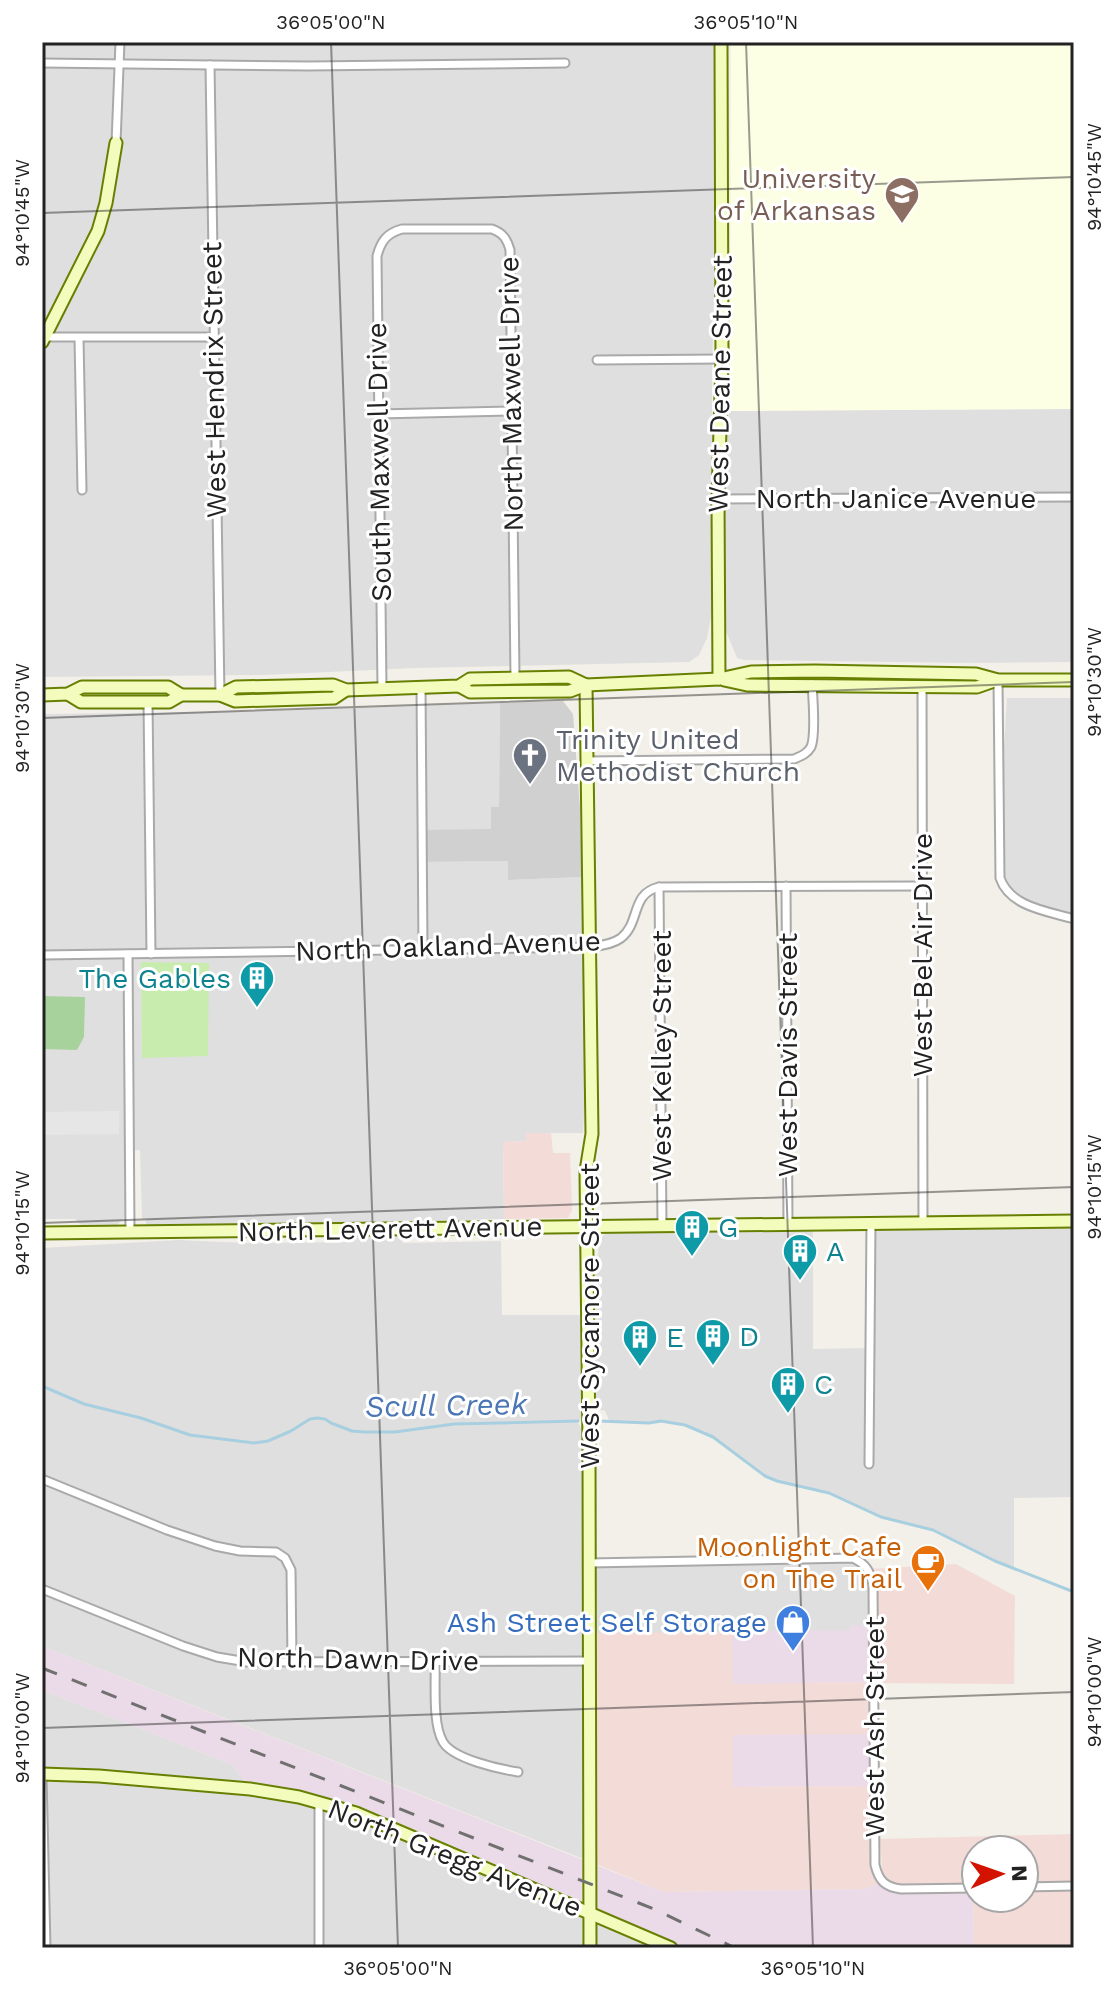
<svg xmlns="http://www.w3.org/2000/svg" width="1116" height="1990" font-family="'Work Sans',sans-serif">
  <rect width="100%" height="100%" fill="#f2f0e8"/>
  <g fill="#e0dfdf">
    <path d="M42 42H721V99L712 367V611L707 638 699 655 689 662 415 668 263 675 42 677Z"/>
    <path d="M1074 409V662L971 663 744 660 737 658 726 631 722 411Z"/>
    <path d="M1007 698H1074V919L1027 905 1004 889 999 830Z"/>
    <path d="M500 703 499 807 491 830H422V862L508 861 509 880 582 877 586 1075 583 1133H527L526 1141 503 1142 504 1219 146 1226V1219H142L140 1150 124 1151 125 1217 117 1225 82 1226 75 1219H42V714L268 711Z"/>
    <path d="M1074 1221V1497L1014 1498V1568L995 1561 933 1530 881 1517 829 1493 777 1481 765 1476 713 1437 685 1425 661 1421 649 1423 610 1422 605 1411 602 1410H589L578 1422 589 1445V1562L853 1558 868 1569 873 1625H851V1630L591 1862 42 1646V1248L179 1240 247 1243 354 1242V1236L402 1235 403 1243 501 1241 502 1315H587L598 1255 599 1240 606 1233 648 1226 813 1223V1349L870 1348 871 1223Z"/>
    <path d="M42 1690 233 1765 250 1789 319 1802 671 1948H42Z"/>
  </g>
  <g fill="#f3dbd8" fill-rule="evenodd">
    <path d="M526 1133H551L553 1153H570L572 1210 568 1218 504 1219 503 1142 526 1141Z"/>
    <path d="M956 1564 1015 1596 1014 1684 874 1683V1734L734 1787 874 1786 875 1865 883 1881 880 1839 1074 1834V1948H974L973 1889H901L883 1883 864 1889 664 1892 591 1862 590 1633 732 1632 733 1684 873 1682V1585L868 1569ZM976 1850H1024V1898H976Z"/>
  </g>
  <g fill="#ebdae7">
    <path d="M851 1625H873V1682L733 1684 732 1632 850 1630Z"/>
    <path d="M42 1646 664 1892 864 1889 883 1883 891 1888H973L974 1948H671L356 1813 250 1789 233 1765 42 1690Z"/>
    <path d="M874 1734V1786L733 1787V1735Z"/>
  </g>
  <path fill="#fdffe4" d="M731 42H1074V409L730 411Z"/>
  <path fill="#d0d0d0" d="M563 701 573 714 580 808 582 877 508 880V861L422 862 421 830 491 829V807H499L500 703Z"/>
  <path fill="#c7ecae" d="M141 962 209 963 208 1056 142 1058Z"/>
  <path fill="#a7d29c" d="M42 996 85 997 84 1037 77 1050 42 1049Z"/>
  <path fill="#e6e6e6" d="M119 1111V1134L42 1135V1112Z"/>
  <g fill="none" stroke-linecap="round" stroke-linejoin="round">
    <g stroke="#a8cfe0" stroke-width="3">
      <path d="M42 1386 84 1404 141 1418 190 1435 254 1443 268 1441 291 1431 310 1419 317 1418 325 1419 331 1423 352 1431 364 1432H395L454 1424 578 1421"/>
      <path d="M599 1421 649 1423 661 1421 685 1425 713 1437 765 1476 777 1481 829 1493 881 1517 933 1530 995 1561 1074 1592"/>
    </g>
    <g stroke="#a9a9a9" stroke-width="11">
      <g id="street">
        <path d="M42 63 309 66 565 63"/>
        <path d="M210 65 220 695"/>
        <path d="M116 143 120 42"/>
        <path d="M44 337H213"/>
        <path d="M79 338 82 490"/>
        <path d="M597 360 722 359"/>
        <path d="M378 414 511 411"/>
        <path d="M718 499 1074 497"/>
        <path d="M998 680 1000 878C1010 907 1047 911 1074 919"/>
        <path d="M922 686 923 1223"/>
        <path d="M421 687 423 949"/>
        <path d="M382 688 377 256C381 241 387 233 402 229H492C503 233 507 239 510 250L515 678"/>
        <path d="M148 702 151 954"/>
        <path d="M587 761 794 759C801 756 807 754 811 747 816 735 813 699 812 684"/>
        <path d="M786 886 788 1224"/>
        <path d="M659 887 662 1226"/>
        <path d="M128 954 130 1232"/>
        <path d="M42 955 590 947C600 946 613 944 621 938 641 922 630 894 659 887L921 886"/>
        <path d="M869 1464 871 1223"/>
        <path d="M42 1479 167 1530 215 1546 240 1551 276 1552 285 1558 291 1570 292 1662"/>
        <path d="M589 1563 853 1558C866 1564 870 1571 873 1585L875 1865C879 1881 885 1887 901 1889L976 1888"/>
        <path d="M42 1589 183 1646 217 1657 247 1662 590 1661"/>
        <path d="M435 1661C436 1682 432 1724 443 1742 453 1759 499 1769 518 1772"/>
        <path d="M42 1774 46 1948"/>
        <path d="M1024 1887 1074 1886"/>
        <path d="M319 1948V1802"/>
      </g>
    </g>
    <g stroke="#678002" stroke-width="15">
      <g id="secondary">
        <path d="M42 342 98 231 106 203 116 143"/>
        <path d="M719 679 718 499 722 359 721 42"/>
        <path d="M724 680 747 685 977 687 997 680"/>
        <path d="M586 685 592 1134 586 1171 589 1445 590 1948"/>
        <path d="M459 686 470 692 570 691 586 685 719 679 751 672 815 671 976 674 998 680H1074"/>
        <path d="M68 694 81 702H169L181 695H220L235 701 334 698 346 690"/>
        <path d="M42 695 68 694 82 687H168L181 695"/>
        <path d="M220 695 236 687 333 685 346 690 459 686 470 679 569 677 586 685"/>
        <path d="M42 1233 1074 1221"/>
        <path d="M42 1774 99 1776 250 1789 299 1797 356 1813 671 1948"/>
      </g>
    </g>
    <use href="#street" stroke="#fff" stroke-width="7"/>
    <use href="#secondary" stroke="#f3fbbd" stroke-width="11"/>
    <path stroke="#707070" stroke-width="3" stroke-dasharray="16 16" stroke-linecap="butt" d="M42 1668 654 1909 735 1948"/>
  </g>
  <path fill="none" stroke="#222" stroke-width="2" stroke-opacity="0.45" d="M331 42 398 1948M746 42 813 1948M42 213 1074 177M42 718 1074 682M42 1223 1074 1187M42 1728 1074 1692"/>
  <defs>
    <g id="university-pin" transform="scale(1.8)"><path d="M0 17L-7.5 6A9.5 9.5 0 1 1 7.5 6Z" fill="#8d6e63" stroke="#fff"/><path d="M0-5L7-2L0 1L-7-2ZM-4 1L0 2.5L4 1V4Q0 6-4 4Z" fill="#fff"/></g>
    <g id="church-pin" transform="scale(1.8)"><path d="M0 17L-7.5 6A9.5 9.5 0 1 1 7.5 6Z" fill="#6b7280" stroke="#fff"/><path d="M-1.2-6h2.4v3.5h3.3v2.4h-3.3V6h-2.4V-.1h-3.3v-2.4h3.3Z" fill="#fff"/></g>
    <g id="building-pin" transform="scale(1.8)"><path d="M0 17L-7.5 6A9.5 9.5 0 1 1 7.5 6Z" fill="#0f9aa8" stroke="#fff"/><path d="M-4-6H4V6H1V3H-1V6H-4ZM-2.5-4.3h1.7v1.8h-1.7ZM.8-4.3h1.7v1.8H.8ZM-2.5-1h1.7V.8h-1.7ZM.8-1h1.7V.8H.8Z" fill="#fff"/></g>
    <g id="cafe-pin" transform="scale(1.8)"><path d="M0 17L-7.5 6A9.5 9.5 0 1 1 7.5 6Z" fill="#e8710a" stroke="#fff"/><path d="M-5.5-4.5H6V0H3Q3 3.5 0 3.5H-2.5Q-5.5 3.5-5.5 0ZM3-3.2v2h1.7v-2ZM-6 4.5H4V6H-6Z" fill="#fff"/></g>
    <g id="shop-pin" transform="scale(1.8)"><path d="M0 17L-7.5 6A9.5 9.5 0 1 1 7.5 6Z" fill="#3f7fe0" stroke="#fff"/><path d="M-5-2.5h2.3a2.7 3.5 0 0 1 5.4 0H5L5.5 6h-11ZM-1.5-2.5h3a1.5 2.3 0 0 0-3 0Z" fill="#fff"/></g>
  </defs>
  <g fill-rule="evenodd">
    <use href="#university-pin" x="902" y="194"/>
    <use href="#church-pin" x="530" y="755"/>
    <use href="#building-pin" x="257" y="978"/>
    <use href="#building-pin" x="692" y="1227"/>
    <use href="#building-pin" x="800" y="1251"/>
    <use href="#building-pin" x="713" y="1336"/>
    <use href="#building-pin" x="640" y="1337"/>
    <use href="#building-pin" x="788" y="1384"/>
    <use href="#cafe-pin" x="928" y="1562"/>
    <use href="#shop-pin" x="793" y="1622"/>
  </g>
  <g text-anchor="middle" dominant-baseline="central" stroke-width="6" stroke-linejoin="round" paint-order="stroke">
    <g font-size="28" fill="#785e54" stroke="#fff" text-anchor="end">
      <text x="876" y="178">University<tspan x="876" dy="32">of Arkansas</tspan></text>
    </g>
    <g font-size="28" fill="#222" stroke="#fff">
      <text transform="translate(214 380) rotate(-91)">West Hendrix Street</text>
      <text transform="translate(720 384) rotate(-89)">West Deane Street</text>
      <text transform="translate(511 394) rotate(-91)">North Maxwell Drive</text>
      <text transform="translate(379 462) rotate(-91)">South Maxwell Drive</text>
      <text x="896" y="498">North Janice Avenue</text>
      <text transform="translate(448 946) rotate(-2)">North Oakland Avenue</text>
      <text transform="translate(922 955) rotate(-90)">West Bel Air Drive</text>
      <text transform="translate(787 1055) rotate(-90)">West Davis Street</text>
      <text transform="translate(661 1056) rotate(-90)">West Kelley Street</text>
      <text transform="translate(390 1229) rotate(-1)">North Leverett Avenue</text>
      <text transform="translate(589 1316) rotate(-90)">West Sycamore Street</text>
      <text transform="translate(358 1659) rotate(1)">North Dawn Drive</text>
      <text transform="translate(874 1727) rotate(-90)">West Ash Street</text>
      <text transform="translate(455 1858) rotate(22)">North Gregg Avenue</text>
    </g>
    <g font-size="28" fill="#5b616d" stroke="#fff" text-anchor="start">
      <text x="556" y="739">Trinity United<tspan x="556" dy="32">Methodist Church</tspan></text>
    </g>
    <g font-size="28" fill="#0d838f" stroke="#fff" text-anchor="start">
      <text x="231" y="978" text-anchor="end">The Gables</text>
      <text x="718" y="1227">G</text>
      <text x="826" y="1251">A</text>
      <text x="739" y="1336">D</text>
      <text x="666" y="1337">E</text>
      <text x="814" y="1384">C</text>
    </g>
    <g font-size="28" fill="#c56008" stroke="#fff" text-anchor="end">
      <text x="902" y="1546">Moonlight Cafe<tspan x="902" dy="32">on The Trail</tspan></text>
    </g>
    <g font-size="28" fill="#366cbe" stroke="#fff" text-anchor="end">
      <text x="767" y="1622">Ash Street Self Storage</text>
    </g>
    <g font-size="30" font-style="italic" fill="#4a76b5" stroke="#fff">
      <text transform="translate(446 1405) rotate(-1)">Scull Creek</text>
    </g>
  </g>
  <rect width="1116" height="1990" fill="none" stroke="#ffffff" stroke-width="88"/>
  <g transform="translate(1000 1874) rotate(88)"><circle r="38" fill="#ffffff" stroke="#a7a7a7" stroke-width="2"/>
  <path d="M0-6L14 30L0 20L-14 30Z" fill="#d31200"/>
  <text y="-12" font-size="22" font-weight="bold" text-anchor="middle" fill="#222222">N</text>
  </g>
  <rect x="44" y="44" width="1028" height="1902" fill="none" stroke="#222" stroke-width="3"/>
  <g font-size="20" text-anchor="middle" fill="#222">
    <text x="331" y="29">36°05'00"N</text>
    <text x="746" y="29">36°05'10"N</text>
    <text transform="translate(1094 177) rotate(-90)" y="7">94°10'45"W</text>
    <text transform="translate(22 213) rotate(-90)" y="7">94°10'45"W</text>
    <text transform="translate(1094 682) rotate(-90)" y="7">94°10'30"W</text>
    <text transform="translate(22 718) rotate(-90)" y="7">94°10'30"W</text>
    <text transform="translate(1094 1187) rotate(-90)" y="7">94°10'15"W</text>
    <text transform="translate(22 1223) rotate(-90)" y="7">94°10'15"W</text>
    <text transform="translate(1094 1692) rotate(-90)" y="7">94°10'00"W</text>
    <text transform="translate(22 1728) rotate(-90)" y="7">94°10'00"W</text>
    <text x="398" y="1975">36°05'00"N</text>
    <text x="813" y="1975">36°05'10"N</text>
  </g>
</svg>
